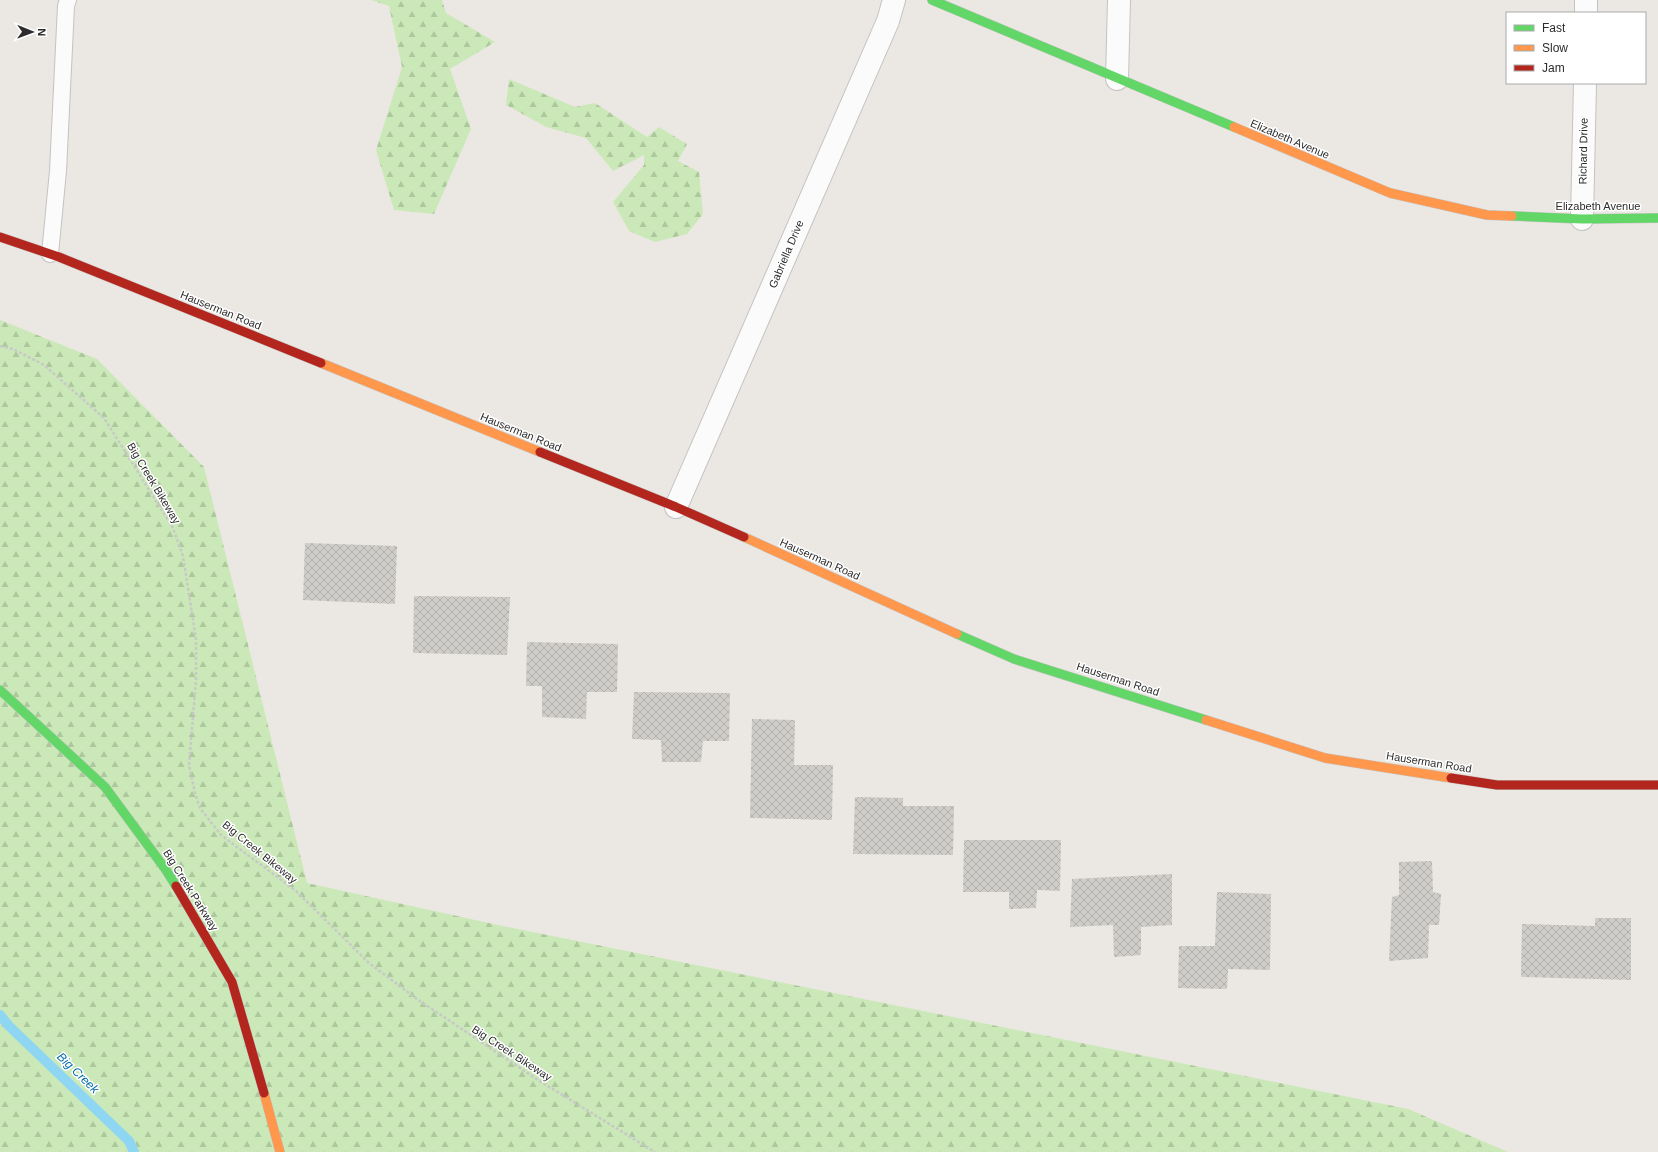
<svg xmlns="http://www.w3.org/2000/svg" width="1658" height="1152" font-family="Arial,sans-serif">
  <defs>
    <pattern id="forest-firs" width="22" height="20" patternUnits="userSpaceOnUse"><rect width="22" height="20" fill="#cbe9b8"/><path d="M5 1l3.5 6h-7zM16 11l3.5 6h-7z" fill="#aec89e"/></pattern>
    <pattern id="building-cross-hatch" width="8" height="8" patternUnits="userSpaceOnUse"><rect width="8" height="8" fill="#cfcdc9"/><path d="M0 0l8 8M0 8l8-8" fill="none" stroke="#b2b0ad"/></pattern>
  </defs>
  <rect width="100%" height="100%" fill="#ebe7e2"/>
  <g fill="url(#forest-firs)">
    <path d="M371 0H442L446 13 495 42 450 69 471 129 434 214 394 210 376 150 402 67 389 6Z"/>
    <path d="M509 79 575 107 595 103 647 137 659 127 687 144 678 161 699 172 703 214 687 234 655 242 629 231 613 202 644 165V155L613 171 586 138 546 127 506 105Z"/>
    <path d="M0 320 97 359 204 467 307 883 498 925 1408 1109 1508 1152H0Z"/>
  </g>
  <g fill="none" stroke-linecap="round" stroke-linejoin="round">
    <path stroke="#8fd6f3" stroke-width="10" d="M0 1015 9 1026 129 1141 134 1152"/>
  </g>
  <g fill="url(#building-cross-hatch)">
    <path d="M305 543 397 546 395 604 303 600Z"/>
    <path d="M414 596 510 597 507 655 413 653Z"/>
    <path d="M527 642 618 644 617 692H587L586 719 542 717V686H526Z"/>
    <path d="M634 692 730 693 729 741H703L701 762H662L661 740 632 739Z"/>
    <path d="M752 719 795 720 794 765H833L832 820 750 818Z"/>
    <path d="M855 797 903 798V806H954L953 855 853 854Z"/>
    <path d="M964 840H1061L1060 891 1037 890 1036 908 1009 909V892H963Z"/>
    <path d="M1432 861 1433 892 1441 894 1439 925H1429L1428 958 1389 961 1392 897 1399 895V862Z"/>
    <path d="M1172 874V925L1141 927V955L1114 957 1113 925 1070 927 1072 879Z"/>
    <path d="M1217 892 1271 894 1270 970 1228 969 1227 989 1178 988 1179 946H1215Z"/>
    <path d="M1595 918H1631V980L1521 977 1522 924 1595 926Z"/>
  </g>
  <g fill="none" stroke-linecap="round" stroke-linejoin="round">
    <g stroke="#c4c3c3" stroke-width="18">
      <path id="lane" d="M50 254 58 171 66 6 68 0"/>
    </g>
    <g stroke="#c4c3c3" stroke-width="24">
      <g id="street">
        <path d="M1586 13V0"/>
        <path d="M1117 79 1119 0"/>
        <path d="M1582 219 1585 83"/>
        <path d="M676 507 888 21 894 0"/>
      </g>
    </g>
    <g stroke="#c4c3c3" stroke-width="10">
      <g id="fast">
        <path d="M932 0 1234 127"/>
        <path d="M1512 216 1582 219 1658 218"/>
        <path d="M957 634 1014 659 1206 720"/>
        <path d="M0 690 105 787 166 870 176 886"/>
      </g>
    </g>
    <g stroke="#c4c3c3" stroke-width="10">
      <g id="slow">
        <path d="M1234 127 1390 193 1487 215 1512 216"/>
        <path d="M321 363 540 452"/>
        <path d="M744 537 957 634"/>
        <path d="M1206 720 1325 758 1451 778"/>
        <path d="M264 1093 280 1152"/>
      </g>
    </g>
    <g stroke="#c4c3c3" stroke-width="10">
      <g id="jam">
        <path d="M0 237 59 257 321 363"/>
        <path d="M540 452 676 507 744 537"/>
        <path d="M1451 778 1497 785H1658"/>
        <path d="M176 886 232 982 264 1093"/>
      </g>
    </g>
    <path stroke="#c8c8c7" stroke-width="2.5" stroke-dasharray="3 2" stroke-linecap="butt" d="M0 346 13 349 44 365 104 418 173 528 183 556 196 639V680L189 765 195 793 200 808 221 835 296 891 369 963 417 999 538 1080 655 1152"/>
    <use href="#lane" stroke="#fcfbfb" stroke-width="16"/>
    <use href="#street" stroke="#fcfbfb" stroke-width="22"/>
    <use href="#fast" stroke="#63d668" stroke-width="9"/>
    <use href="#slow" stroke="#ff974d" stroke-width="9"/>
    <use href="#jam" stroke="#b3261e" stroke-width="9"/>
  </g>
  <g text-anchor="middle" dominant-baseline="central" stroke-width="3" stroke-linejoin="round" paint-order="stroke">
    <g font-size="11" fill="#2c2c2c" stroke="#fff">
      <text transform="translate(1290 139) rotate(23)">Elizabeth Avenue</text>
      <text transform="translate(1583 151) rotate(-89)">Richard Drive</text>
      <text x="1598" y="206">Elizabeth Avenue</text>
      <text transform="translate(786 254) rotate(-67)">Gabriella Drive</text>
      <text transform="translate(221 310) rotate(22)">Hauserman Road</text>
      <text transform="translate(521 432) rotate(22)">Hauserman Road</text>
      <text transform="translate(154 483) rotate(59)">Big Creek Bikeway</text>
      <text transform="translate(820 559) rotate(24)">Hauserman Road</text>
      <text transform="translate(1118 679) rotate(18)">Hauserman Road</text>
      <text transform="translate(1429 762) rotate(9)">Hauserman Road</text>
      <text transform="translate(260 852) rotate(39)">Big Creek Bikeway</text>
      <text transform="translate(191 890) rotate(58)">Big Creek Parkway</text>
      <text transform="translate(512 1053) rotate(33)">Big Creek Bikeway</text>
    </g>
    <g font-size="12" font-style="italic" fill="#016cac" stroke="#fff">
      <text transform="translate(78 1073) rotate(44)">Big Creek</text>
    </g>
  </g>
  <rect x="1506" y="12" width="140" height="72" fill="#ffffff" stroke="#ababab"/>
  <rect x="1514" y="25" width="20" height="6" fill="#63d668" stroke="#ababab"/>
  <text x="1542" y="32" font-size="12" fill="#2c2c2c">Fast</text>
  <rect x="1514" y="45" width="20" height="6" fill="#ff974d" stroke="#ababab"/>
  <text x="1542" y="52" font-size="12" fill="#2c2c2c">Slow</text>
  <rect x="1514" y="65" width="20" height="6" fill="#b3261e" stroke="#ababab"/>
  <text x="1542" y="72" font-size="12" fill="#2c2c2c">Jam</text>
  <g transform="translate(32 32) rotate(91)" stroke="#ffffff" stroke-width="3" paint-order="stroke">
  <path d="M0-3L7 15L0 10L-7 15Z" fill="#2c2c2c"/>
  <text y="-6" font-size="11" font-weight="bold" text-anchor="middle" fill="#2c2c2c">N</text>
  </g>
</svg>
